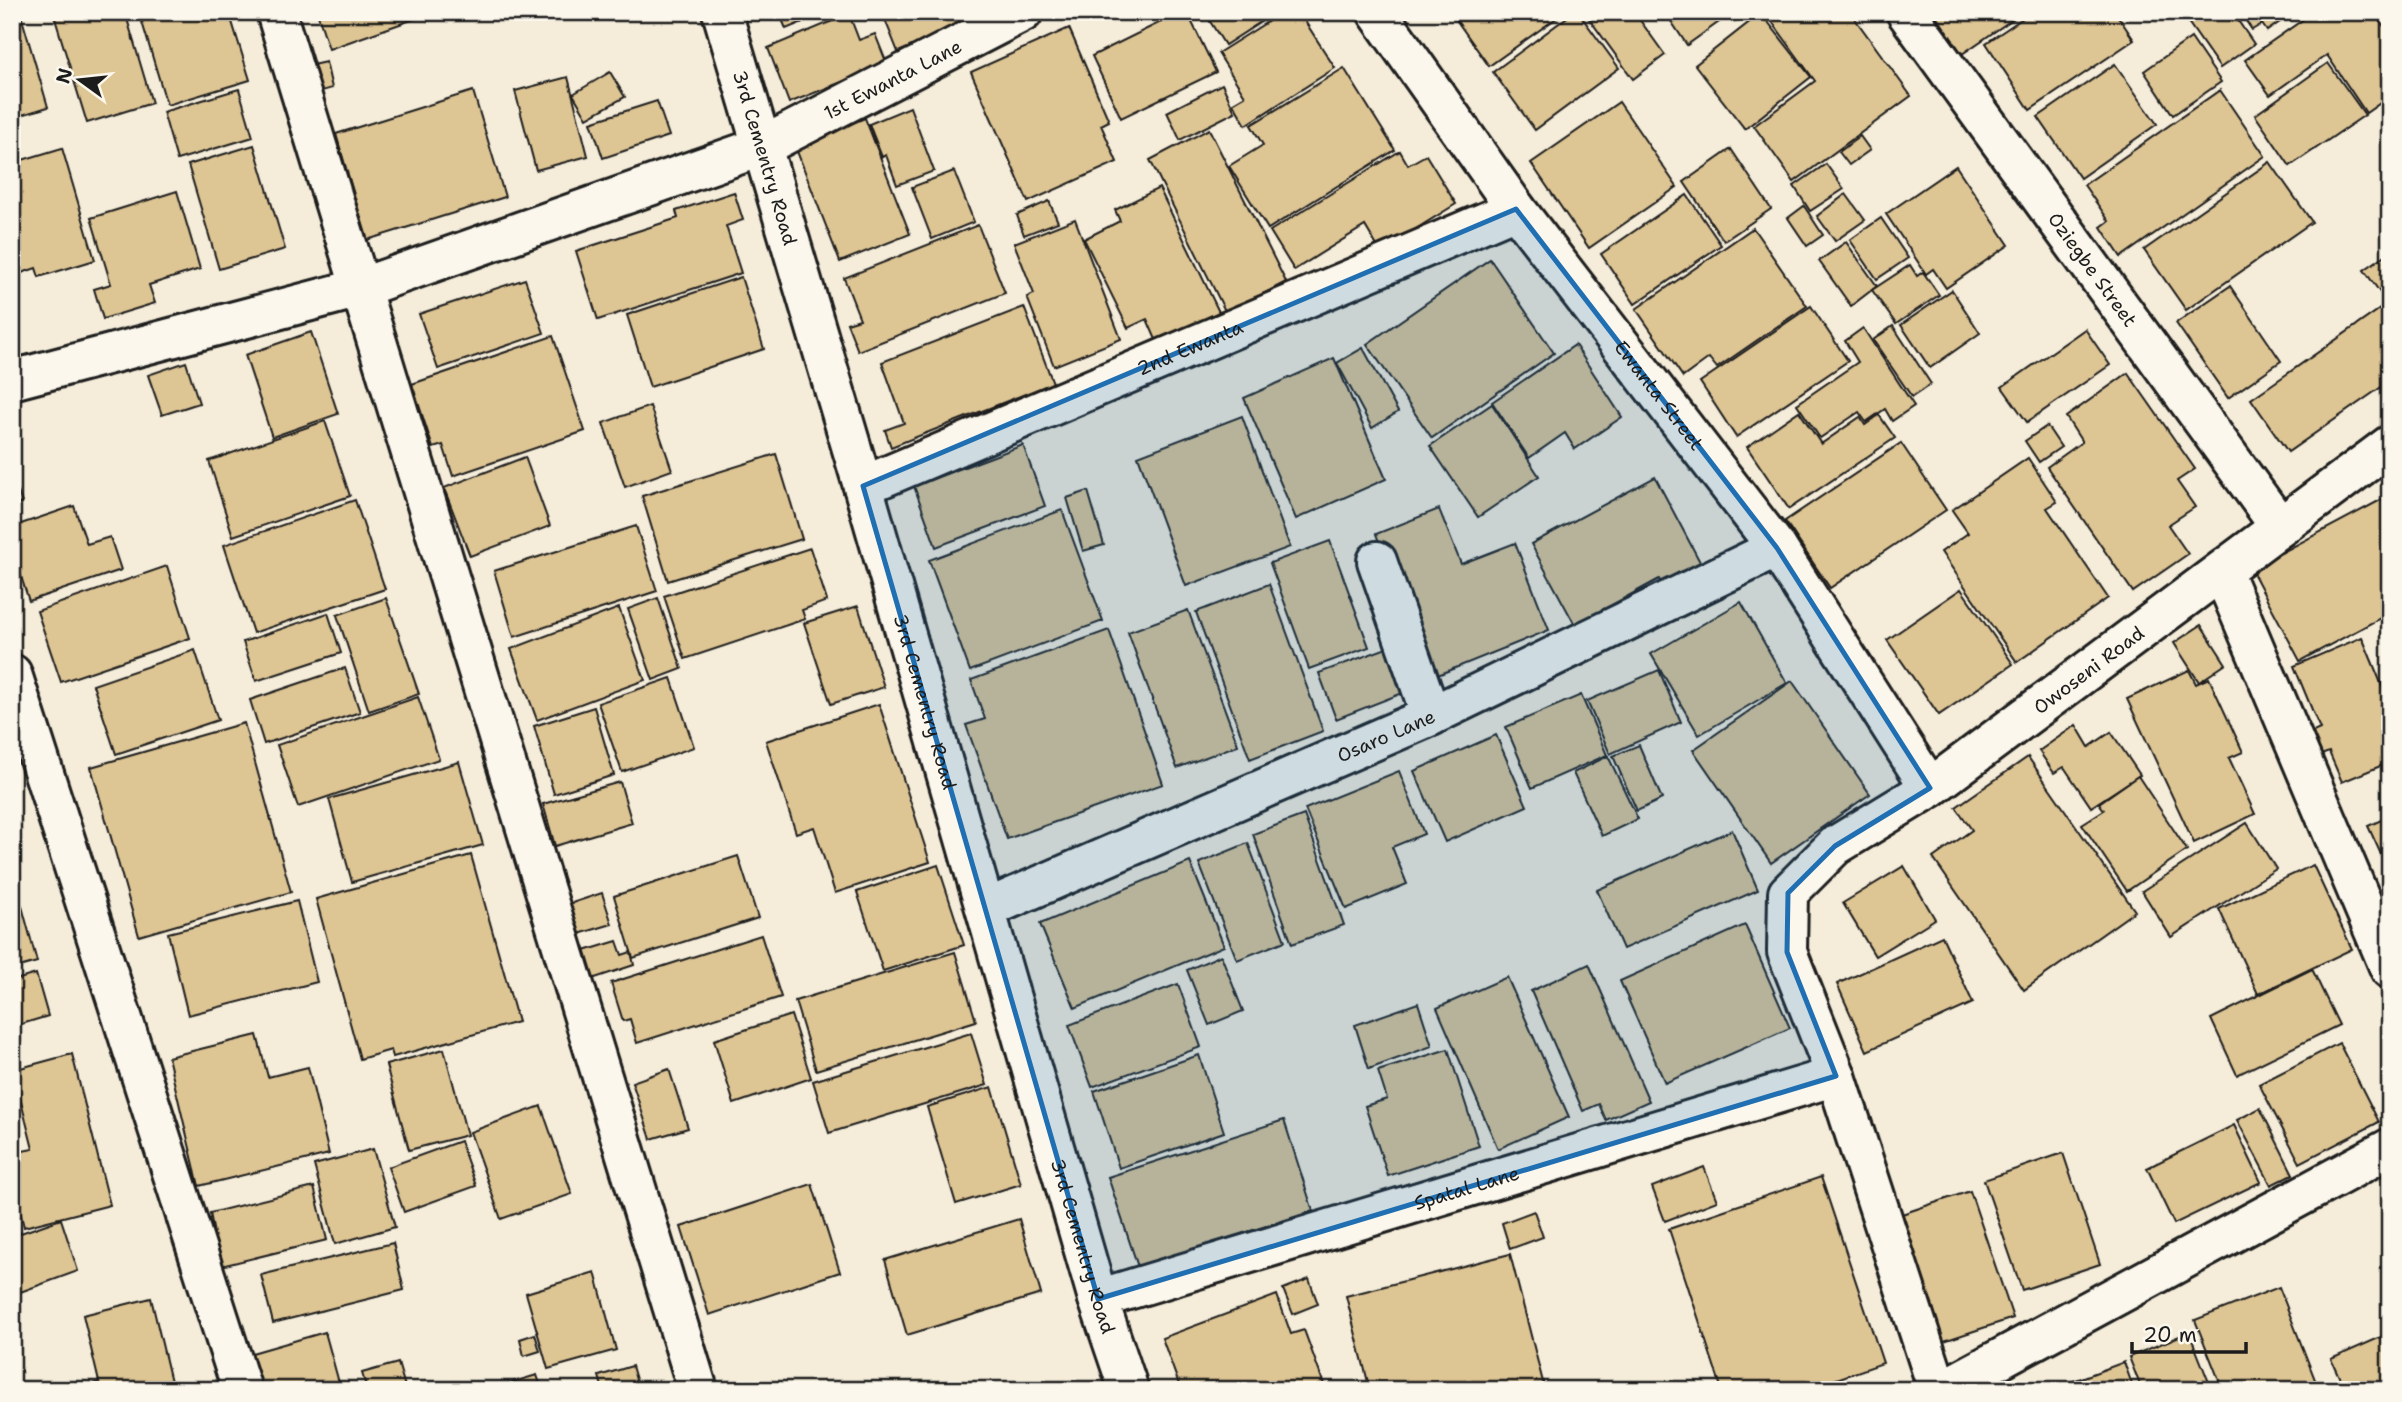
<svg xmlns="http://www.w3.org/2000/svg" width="2402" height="1402" font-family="'Shantell Sans',sans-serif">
  <rect width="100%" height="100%" fill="#f5edda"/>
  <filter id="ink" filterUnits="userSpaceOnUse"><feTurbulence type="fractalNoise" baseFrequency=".0143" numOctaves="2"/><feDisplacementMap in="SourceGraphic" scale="14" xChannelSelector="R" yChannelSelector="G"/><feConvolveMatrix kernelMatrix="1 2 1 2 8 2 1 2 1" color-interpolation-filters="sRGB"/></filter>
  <g filter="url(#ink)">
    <g fill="#dec594" stroke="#1c1c1c" stroke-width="2">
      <path d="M12 12H20L48 107 12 118Z"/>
      <path d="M53 12H125L152 103 87 123Z"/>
      <path d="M139 12H229L250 80 167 105Z"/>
      <path d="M317 12H434L329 49Z"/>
      <path d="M779 12H827L786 29Z"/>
      <path d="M882 12H992L993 14 898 52Z"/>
      <path d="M1181 12H1187L1216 72 1121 118 1092 56Z"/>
      <path d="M1204 12H1276L1225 45Z"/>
      <path d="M1283 12H1299L1335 68 1246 125 1233 103 1245 96 1218 53Z"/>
      <path d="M1455 12H1555L1558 17 1489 66 1452 14Z"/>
      <path d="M1574 12H1578L1619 68 1535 130 1493 72Z"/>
      <path d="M1593 12H1634L1665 55 1633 79 1588 17Z"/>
      <path d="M1665 12H1733L1687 45Z"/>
      <path d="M1765 12H1850L1911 96 1794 182 1754 126 1815 81Z"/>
      <path d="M1934 12H2023L1962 54Z"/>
      <path d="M2032 12H2115L2134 40 2030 110 1986 43Z"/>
      <path d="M2181 12H2232L2254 44 2220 68Z"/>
      <path d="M2240 12H2294L2267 31 2262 24 2252 30Z"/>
      <path d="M2314 12H2374L2390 35V96L2366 113 2327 55 2270 95 2245 60Z"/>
      <path d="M1761 13 1811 77 1745 129 1695 65Z"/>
      <path d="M849 14 859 40 875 34 887 64 789 103 768 48Z"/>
      <path d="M1069 28 1109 121 1101 125 1117 162 1028 202 971 72Z"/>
      <path d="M2191 38 2221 82 2173 115 2144 71Z"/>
      <path d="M326 62 332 88 318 92 312 65Z"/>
      <path d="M2328 63 2365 115 2290 166 2255 115Z"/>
      <path d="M2115 64 2157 124 2080 178 2038 117Z"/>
      <path d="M1344 68 1395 150 1268 229 1229 166 1263 145 1251 125Z"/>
      <path d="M610 72 625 97 587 118 573 94Z"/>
      <path d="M568 77 588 156 536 170 515 91Z"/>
      <path d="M1222 84 1235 112 1180 140 1167 112Z"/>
      <path d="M239 89 253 137 177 160 163 112Z"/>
      <path d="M2220 90 2265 156 2121 257 2101 227 2109 221 2084 185Z"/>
      <path d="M473 91 505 197 367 240 336 134Z"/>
      <path d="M657 101 669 136 603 158 591 122Z"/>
      <path d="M1619 102 1677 187 1589 248 1531 163Z"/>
      <path d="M910 107 934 171 897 185 886 155 882 157 869 124Z"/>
      <path d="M865 118 910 234 840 262 795 146Z"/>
      <path d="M1209 129 1286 282 1226 313 1150 160Z"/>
      <path d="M1860 136 1870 150 1849 165 1839 152Z"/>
      <path d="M254 145 285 249 219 269 188 165Z"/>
      <path d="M62 148 95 260 39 277 36 268 16 275 12 262V163Z"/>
      <path d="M1731 149 1771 209 1724 241 1684 182Z"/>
      <path d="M1400 151 1408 165 1426 155 1456 204 1380 251 1365 226 1294 270 1270 231Z"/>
      <path d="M2270 162 2312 222 2186 310 2144 250Z"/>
      <path d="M1826 164 1844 189 1810 211 1794 186Z"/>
      <path d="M1956 166 2009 245 1946 288 1933 269 1926 274 1886 214Z"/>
      <path d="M954 171 974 222 932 239 912 187Z"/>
      <path d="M1159 188 1219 312 1157 342 1147 319 1128 328 1084 239 1120 221 1115 210Z"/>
      <path d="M177 191 200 269 149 285 155 303 103 319 94 289 111 284 91 218Z"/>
      <path d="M734 192 743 220 726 226 741 273 598 320 576 251 678 218 676 211Z"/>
      <path d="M1846 194 1865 220 1835 241 1817 216Z"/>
      <path d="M1687 195 1721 245 1635 304 1601 254Z"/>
      <path d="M1049 201 1058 222 1024 235 1017 215Z"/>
      <path d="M1804 206 1823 235 1807 246 1788 218Z"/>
      <path d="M1881 218 1908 258 1877 279 1850 240Z"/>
      <path d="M1075 219 1121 339 1054 366 1027 297 1034 294 1014 243Z"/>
      <path d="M978 225 1005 293 858 351 847 323 860 319 844 278Z"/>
      <path d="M1753 228 1807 306 1717 368 1709 358 1683 377 1636 309Z"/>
      <path d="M1846 242 1877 286 1851 306 1819 261Z"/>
      <path d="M2390 252V305H2389L2364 270Z"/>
      <path d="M1490 259 1554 353 1432 438 1367 344Z"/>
      <path d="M1910 265 1917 276 1923 272 1939 295 1896 324 1872 290Z"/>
      <path d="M741 277 764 349 650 387 627 315Z"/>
      <path d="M525 279 544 333 438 369 419 314Z"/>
      <path d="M2230 286 2281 361 2228 398 2176 323Z"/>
      <path d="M1952 290 1980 333 1930 368 1901 325Z"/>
      <path d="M12 305 18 329 12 330Z"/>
      <path d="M1811 306 1848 361 1736 437 1700 382Z"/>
      <path d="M1024 307 1053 383 891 447 885 430 904 423 882 362Z"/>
      <path d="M2380 309 2390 323V381L2288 452 2251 399Z"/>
      <path d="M1893 326 1931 384 1912 397 1873 340Z"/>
      <path d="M1863 328 1914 406 1892 421 1885 409 1866 422 1859 412 1820 438 1797 404 1858 362 1845 341Z"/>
      <path d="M2085 329 2110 365 2027 422 2002 387Z"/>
      <path d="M311 332 338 414 272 437 245 355Z"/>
      <path d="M553 336 585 431 453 476 443 445 433 448 412 384Z"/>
      <path d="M1575 345 1622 417 1575 449 1565 433 1529 458 1492 402Z"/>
      <path d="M1363 348 1398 412 1372 428 1337 363Z"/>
      <path d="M1334 358 1386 479 1296 519 1244 398Z"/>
      <path d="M186 362 199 403 162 415 148 375Z"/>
      <path d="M2128 373 2195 469 2177 481 2195 507 2168 525 2188 554 2133 592 2047 467 2082 442 2066 417Z"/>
      <path d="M1492 404 1539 476 1478 517 1430 446Z"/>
      <path d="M650 406 672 470 625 487 603 423Z"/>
      <path d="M1799 411 1821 444 1860 417 1865 425 1879 415 1895 438 1789 509 1747 447Z"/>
      <path d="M1242 416 1290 547 1186 586 1138 456Z"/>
      <path d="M325 421 350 496 233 536 209 461Z"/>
      <path d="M2047 426 2061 447 2039 462 2025 441Z"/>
      <path d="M1901 443 1946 510 1830 588 1785 521Z"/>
      <path d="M1023 445 1045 506 936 547 914 486Z"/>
      <path d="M776 454 802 539 668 581 642 496Z"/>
      <path d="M525 457 550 526 470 556 444 488Z"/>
      <path d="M2028 458 2057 502 2047 508 2108 598 2017 662 1941 552 1968 533 1952 510Z"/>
      <path d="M12 475 22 503 12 506Z"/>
      <path d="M1655 477 1708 577 1669 598 1659 579 1575 625 1531 544Z"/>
      <path d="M1088 491 1104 545 1083 551 1067 498Z"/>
      <path d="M2390 495V613L2300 661 2251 569Z"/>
      <path d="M355 500 385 589 253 633 224 545Z"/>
      <path d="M74 506 87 544 110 537 121 570 29 601 12 549V527Z"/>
      <path d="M1439 509 1461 564 1515 543 1549 630 1433 677 1376 534Z"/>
      <path d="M1062 510 1103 621 970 671 929 560Z"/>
      <path d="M636 526 657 591 514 637 494 571Z"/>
      <path d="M1330 541 1369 647 1309 669 1270 563Z"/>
      <path d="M810 548 827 601 802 610 805 619 685 659 664 596Z"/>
      <path d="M167 566 190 638 61 682 37 611Z"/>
      <path d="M1269 584 1323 731 1250 759 1196 612Z"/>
      <path d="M1961 589 2013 664 1939 715 1887 640Z"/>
      <path d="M386 598 419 694 369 711 337 615Z"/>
      <path d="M658 598 682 669 653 680 628 609Z"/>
      <path d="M1741 602 1787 683 1699 735 1651 654Z"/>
      <path d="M858 606 884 687 831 704 804 623Z"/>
      <path d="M619 608 645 680 537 720 511 649Z"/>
      <path d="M1188 610 1238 745 1177 768 1128 632Z"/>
      <path d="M328 613 341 653 256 681 243 642Z"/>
      <path d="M2201 625 2226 664 2199 682 2174 643Z"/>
      <path d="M1109 630 1163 784 1007 839 966 725 985 719 971 680Z"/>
      <path d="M2362 637 2390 705V762L2342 782 2329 752 2311 759 2302 737 2320 729 2294 666Z"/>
      <path d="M1392 646 1408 691 1336 719 1319 673Z"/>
      <path d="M195 650 218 720 116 754 93 685Z"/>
      <path d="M345 668 360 712 264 744 250 700Z"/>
      <path d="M1659 670 1681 722 1610 754 1587 701Z"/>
      <path d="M2189 670 2196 684 2209 678 2243 752 2229 758 2255 814 2194 843 2127 699Z"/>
      <path d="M671 678 694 747 622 772 598 703Z"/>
      <path d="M1792 681 1870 794 1771 863 1693 750Z"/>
      <path d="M1581 695 1607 755 1532 788 1506 727Z"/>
      <path d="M418 697 439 759 298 807 277 745Z"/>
      <path d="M879 704 930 862 835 893 814 827 796 833 766 741Z"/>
      <path d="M594 707 614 775 554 794 534 726Z"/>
      <path d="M244 723 291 892 139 936 91 767Z"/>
      <path d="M2076 725 2089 747 2111 732 2140 775 2091 807 2064 767 2054 773 2039 751Z"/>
      <path d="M1496 735 1527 806 1445 842 1414 771Z"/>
      <path d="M1639 745 1662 799 1637 811 1613 756Z"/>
      <path d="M1608 756 1638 819 1602 836 1573 773Z"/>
      <path d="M2028 757 2135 911 2024 990 1933 858 1972 830 1956 807Z"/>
      <path d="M459 762 483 845 352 882 329 799Z"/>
      <path d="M1399 771 1424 834 1392 847 1407 884 1346 909 1305 809Z"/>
      <path d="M2138 776 2187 850 2127 891 2082 824 2104 810 2099 803Z"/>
      <path d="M620 782 632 823 555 846 543 804Z"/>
      <path d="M1304 815 1344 925 1292 944 1253 834Z"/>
      <path d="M2390 816V874L2368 826Z"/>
      <path d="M2247 823 2276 869 2171 937 2142 891Z"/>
      <path d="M1732 830 1758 890 1623 949 1597 890Z"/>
      <path d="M1248 843 1285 941 1237 960 1199 863Z"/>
      <path d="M471 855 518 1022 393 1057 391 1050 360 1059 316 899Z"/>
      <path d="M738 856 758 918 633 958 614 896Z"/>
      <path d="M1190 862 1224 946 1075 1008 1040 924Z"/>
      <path d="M938 865 964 945 883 971 857 892Z"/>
      <path d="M2313 865 2352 949 2258 994 2219 909Z"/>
      <path d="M1904 866 1935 919 1875 956 1843 903Z"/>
      <path d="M16 884 37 962 12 969V885Z"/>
      <path d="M602 893 612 924 572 936 563 906Z"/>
      <path d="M297 901 317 982 188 1015 168 933Z"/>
      <path d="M1745 925 1790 1028 1665 1083 1620 981Z"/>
      <path d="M761 935 781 997 637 1043 630 1019 623 1021 611 983Z"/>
      <path d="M1942 936 1973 1003 1867 1051 1837 984Z"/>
      <path d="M617 941 622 955 631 952 634 965 586 981 578 953Z"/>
      <path d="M955 952 976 1021 816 1070 795 1001Z"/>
      <path d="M1221 955 1243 1011 1209 1025 1187 970Z"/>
      <path d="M1589 964 1649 1101 1606 1120 1599 1104 1583 1111 1531 991Z"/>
      <path d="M2312 969 2339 1025 2237 1075 2211 1019Z"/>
      <path d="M36 974 48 1016 12 1027V981Z"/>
      <path d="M1507 977 1569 1117 1498 1149 1437 1008Z"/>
      <path d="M1178 984 1201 1047 1092 1087 1069 1025Z"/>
      <path d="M1418 1003 1432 1046 1369 1069 1355 1025Z"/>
      <path d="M791 1015 811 1078 734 1104 714 1040Z"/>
      <path d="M971 1033 987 1085 829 1133 813 1081Z"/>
      <path d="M257 1035 268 1077 308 1067 329 1154 199 1186 168 1057Z"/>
      <path d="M2339 1043 2379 1122 2300 1163 2259 1084Z"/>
      <path d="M444 1049 467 1135 409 1150 386 1065Z"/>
      <path d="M1448 1049 1479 1146 1388 1176 1365 1106 1387 1099 1378 1071Z"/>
      <path d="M72 1054 110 1205 24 1227 12 1181V1153L33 1149 13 1070Z"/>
      <path d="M1199 1055 1224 1132 1119 1168 1094 1091Z"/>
      <path d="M669 1069 688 1128 651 1139 632 1082Z"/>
      <path d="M992 1087 1021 1184 956 1204 927 1107Z"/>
      <path d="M541 1106 572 1194 501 1219 470 1132Z"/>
      <path d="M2260 1108 2293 1174 2271 1185 2237 1120Z"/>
      <path d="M1284 1120 1313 1211 1138 1267 1108 1177Z"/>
      <path d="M2234 1125 2261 1182 2174 1224 2147 1168Z"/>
      <path d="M460 1141 476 1186 404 1212 388 1167Z"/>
      <path d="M373 1149 395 1227 335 1244 314 1165Z"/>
      <path d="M2063 1153 2100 1264 2022 1290 1984 1180Z"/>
      <path d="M1704 1167 1717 1201 1665 1221 1652 1187Z"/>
      <path d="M1821 1177 1883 1363 1805 1390H1722L1669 1229Z"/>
      <path d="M812 1184 840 1272 709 1315 681 1227Z"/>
      <path d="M314 1187 327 1240 213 1268 205 1237 214 1234 210 1213Z"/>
      <path d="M1970 1191 2013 1318 1941 1342 1899 1215Z"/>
      <path d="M1534 1211 1543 1237 1510 1249 1502 1223Z"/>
      <path d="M61 1219 78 1271 12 1295V1236Z"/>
      <path d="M1019 1219 1041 1294 907 1335 885 1260Z"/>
      <path d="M393 1243 404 1290 273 1323 261 1275Z"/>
      <path d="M1510 1254 1545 1390H1370L1346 1296Z"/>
      <path d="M595 1272 616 1350 548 1369 526 1293Z"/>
      <path d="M1309 1279 1318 1304 1293 1314 1283 1289Z"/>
      <path d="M2279 1287 2319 1390H2223L2195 1320Z"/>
      <path d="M1277 1295 1291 1334 1304 1330 1326 1390H1181L1162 1338Z"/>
      <path d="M151 1298 173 1390H82L81 1387 99 1382 83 1315Z"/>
      <path d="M325 1332 341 1390H262L252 1353Z"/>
      <path d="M2189 1332 2212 1390H2142L2129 1357Z"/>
      <path d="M2390 1333V1390H2345L2331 1359Z"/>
      <path d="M535 1334 540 1351 524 1356 520 1339Z"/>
      <path d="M2124 1362 2134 1390H2049Z"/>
      <path d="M398 1363 406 1390H367L362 1373Z"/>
      <path d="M632 1366 639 1390H603L599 1376Z"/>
      <path d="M537 1375 542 1390H485Z"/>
    </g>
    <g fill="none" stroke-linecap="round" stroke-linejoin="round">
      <g stroke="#1c1c1c" stroke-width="44">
        <g id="minor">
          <path d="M276 12 698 1390"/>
          <path id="s1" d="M722 12 863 486 1098 1299 1129 1390"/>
          <path id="s2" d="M1377 12 1516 209 1777 548 1930 788"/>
          <path id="s3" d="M1906 12 2280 527"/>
          <path id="s4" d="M12 380 360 288 763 146 1023 12"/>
          <path id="s5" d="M863 486 1516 209"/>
          <path d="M1377 561 1431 716"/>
          <path d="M2222 571 2390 969"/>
          <path d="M12 674 242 1390"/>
          <path id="s6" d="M986 909 1431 716 1777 548"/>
          <path id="s7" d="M1098 1299 1836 1076"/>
          <path id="s8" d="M1938 1390 1836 1076 1787 952 1788 893 1835 846 1930 788 2390 445"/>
          <path d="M1942 1390 2390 1148"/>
        </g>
      </g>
      <use href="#minor" stroke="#fbf7ec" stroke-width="38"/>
    </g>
  </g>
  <path fill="#1f6fb2" fill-opacity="0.2" stroke="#1f6fb2" stroke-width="5" stroke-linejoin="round" d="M1516 209 1777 548 1930 788 1835 846 1788 893 1787 952 1836 1076 1098 1299 863 486Z"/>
  <g text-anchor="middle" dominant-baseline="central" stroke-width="5" stroke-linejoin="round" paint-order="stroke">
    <g font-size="19" fill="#1c1c1c" stroke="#fbf7ec">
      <text stroke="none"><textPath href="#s4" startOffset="933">1st Ewanta Lane</textPath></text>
      <text stroke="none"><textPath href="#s1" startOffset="152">3rd Cementry Road</textPath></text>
      <text stroke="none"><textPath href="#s3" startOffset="318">Oziegbe Street</textPath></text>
      <text stroke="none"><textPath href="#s5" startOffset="355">2nd Ewanta</textPath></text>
      <text stroke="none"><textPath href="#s2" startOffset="476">Ewanta Street</textPath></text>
      <text stroke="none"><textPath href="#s8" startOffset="898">Owoseni Road</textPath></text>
      <text stroke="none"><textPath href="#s1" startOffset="719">3rd Cementry Road</textPath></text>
      <text stroke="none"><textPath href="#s6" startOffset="436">Osaro Lane</textPath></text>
      <text stroke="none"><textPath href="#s7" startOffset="385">Spatal Lane</textPath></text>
      <text stroke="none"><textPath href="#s1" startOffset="1286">3rd Cementry Road</textPath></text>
    </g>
  </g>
  <rect width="2402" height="1402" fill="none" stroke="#fbf7ec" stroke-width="42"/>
  <rect x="21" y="21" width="2360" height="1360" fill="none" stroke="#1c1c1c" stroke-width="2.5" filter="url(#ink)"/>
  <g transform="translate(80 80) rotate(285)" stroke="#fbf7ec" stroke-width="5" paint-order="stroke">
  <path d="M0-5L12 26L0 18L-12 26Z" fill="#1c1c1c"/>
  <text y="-10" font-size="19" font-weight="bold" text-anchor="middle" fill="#1c1c1c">N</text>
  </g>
  <path d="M2132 1342v10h114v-10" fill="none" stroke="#1c1c1c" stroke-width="3.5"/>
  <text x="2143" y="1342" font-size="21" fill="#1c1c1c" stroke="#fbf7ec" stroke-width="5" paint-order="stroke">20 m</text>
</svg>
